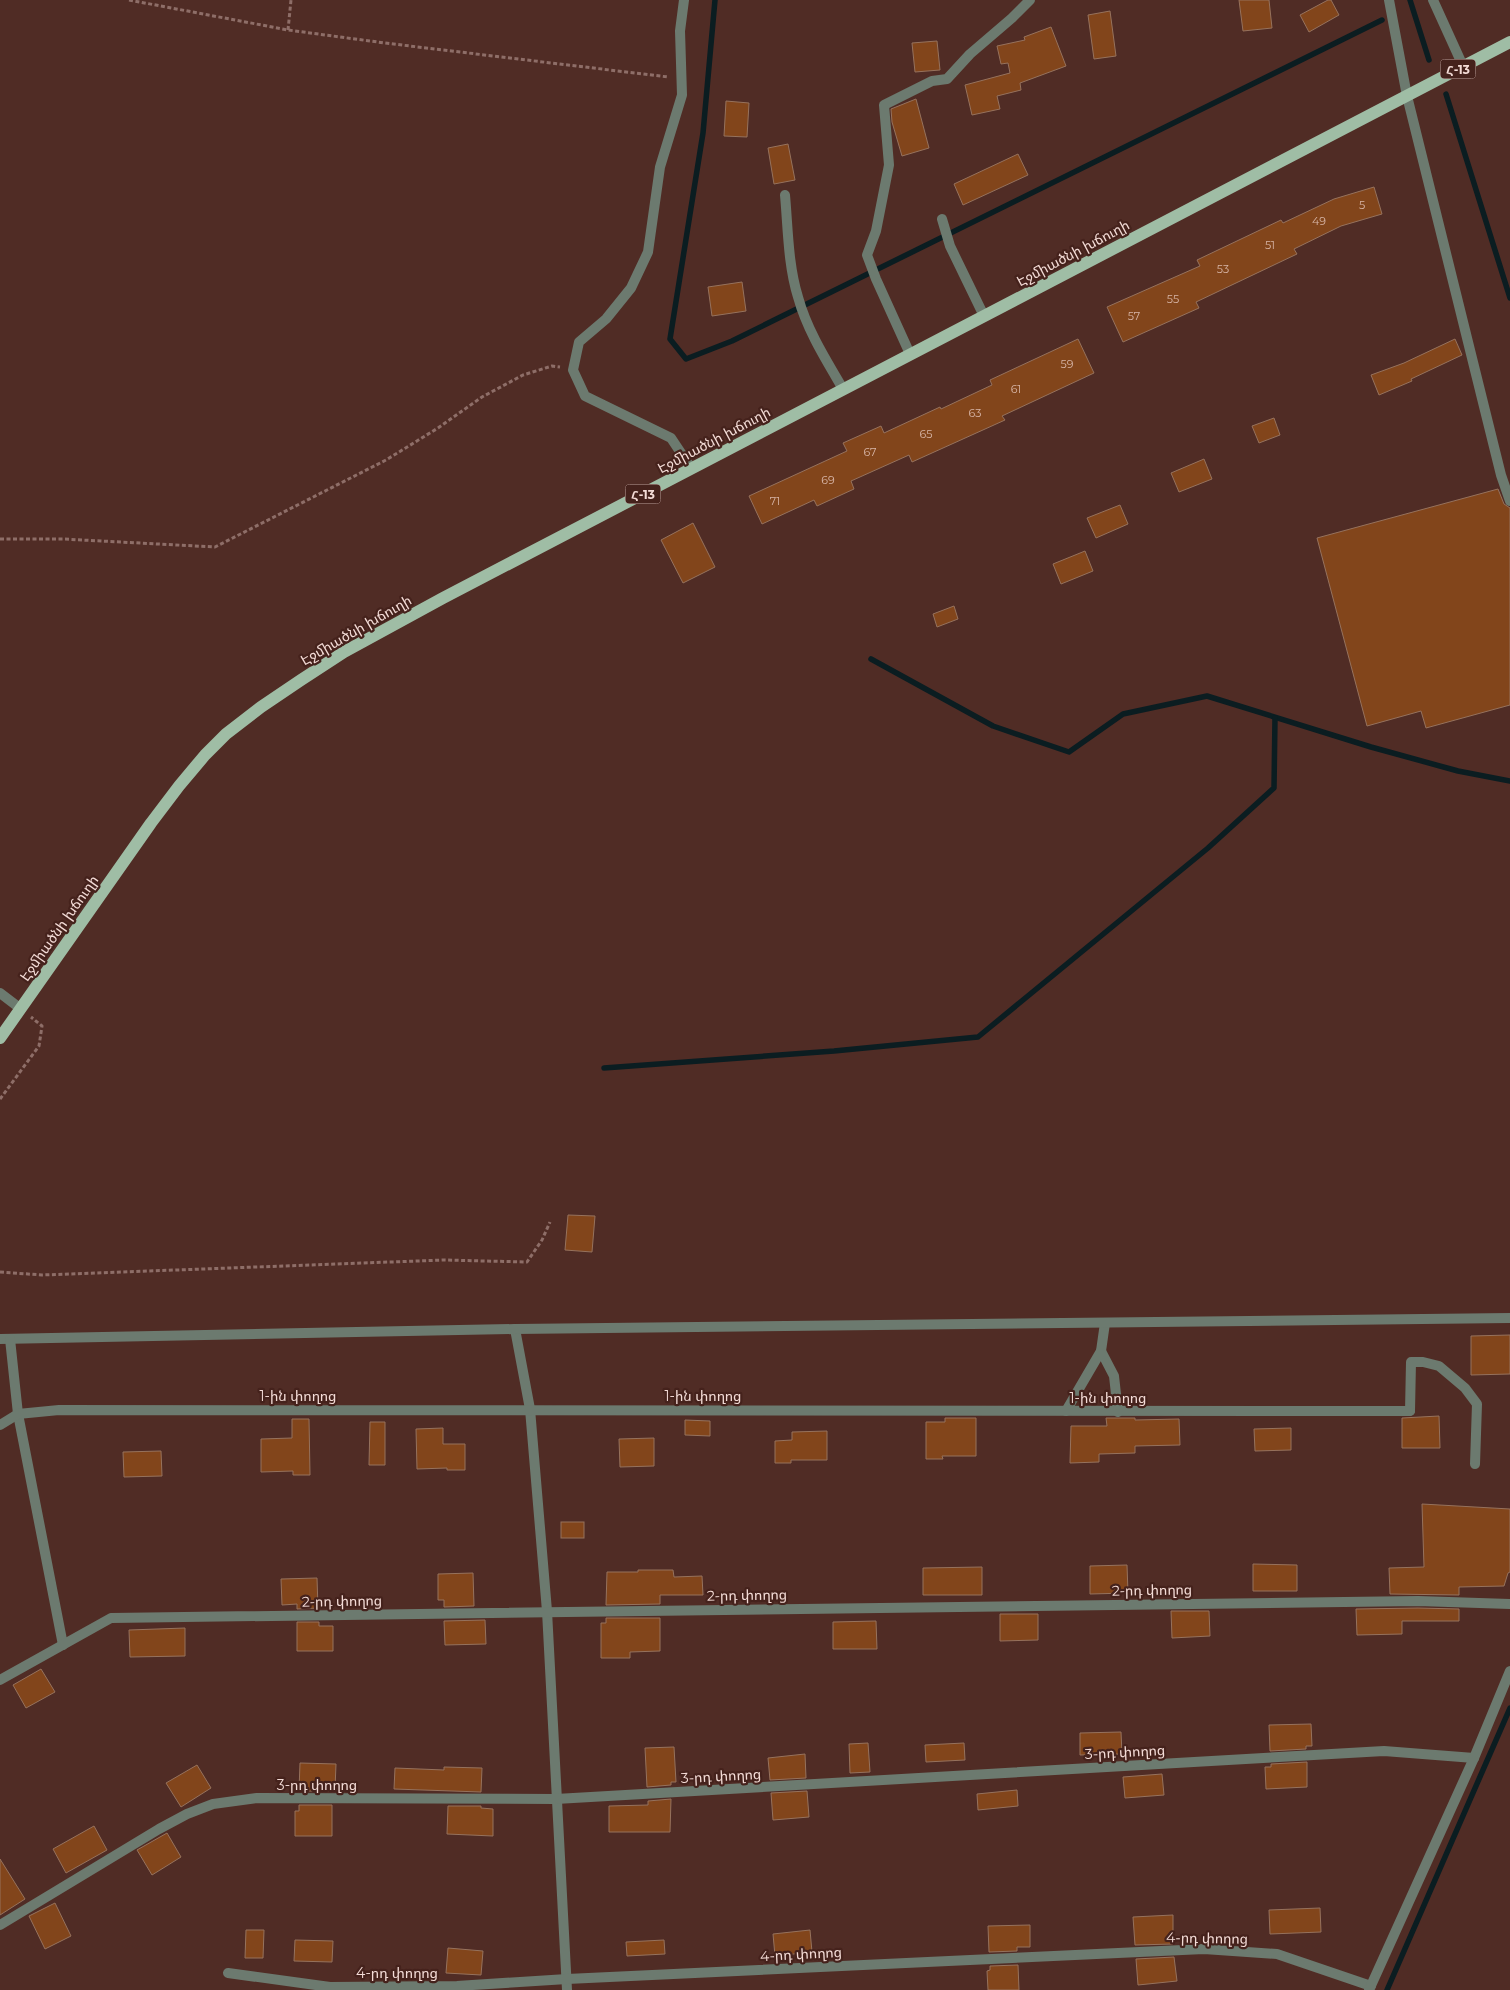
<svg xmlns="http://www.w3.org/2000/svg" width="1510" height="1990" font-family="Montserrat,'Noto Sans Armenian',sans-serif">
  <rect width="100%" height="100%" fill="#502c25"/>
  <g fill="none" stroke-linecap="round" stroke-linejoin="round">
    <g stroke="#0b1d21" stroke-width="5.5">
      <path d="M715 0 703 133 670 339 686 359 732 341 1382 20"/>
      <path d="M1410 0 1429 60"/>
      <path d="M1446 94 1510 298"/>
      <path d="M871 659 993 726 1069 752 1123 714 1207 696 1371 747 1458 771 1510 781"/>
      <path d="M604 1068 834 1051 978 1037 1208 848 1274 788 1275 718"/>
      <path d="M1387 1990 1510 1708"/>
    </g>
  </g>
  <g fill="#82451b" stroke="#96725d">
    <path d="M1239 0H1269L1272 28 1243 31Z"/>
    <path d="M1328 0H1331L1339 15 1309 32 1300 15Z"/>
    <path d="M1110 11 1116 56 1094 59 1088 15Z"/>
    <path d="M1051 27 1066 66 1020 83 1021 90 997 96 1000 109 972 115 965 85 1010 73 1008 63 1001 64 997 46 1025 40 1024 37Z"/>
    <path d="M937 41 940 70 915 72 912 43Z"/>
    <path d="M916 99 929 148 902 156 892 122 891 109Z"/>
    <path d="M726 101 749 103 747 137 724 136Z"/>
    <path d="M788 144 795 180 774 184 768 148Z"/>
    <path d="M1018 154 1028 175 963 205 954 184Z"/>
    <path d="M1374 187 1382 214 1341 226 1294 249 1297 254 1196 302 1199 308 1123 342 1107 307 1200 266 1197 260 1281 220 1283 223 1334 199Z"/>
    <path d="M742 282 746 311 712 316 708 287Z"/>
    <path d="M1078 339 1094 373 1002 416 1005 420 912 462 909 455 851 481 854 489 817 506 814 500 762 524 749 496 847 451 843 443 881 426 884 433 940 407 941 409 992 385 990 380Z"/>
    <path d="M1455 339 1462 355 1411 379 1412 381 1379 395 1371 375 1404 363Z"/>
    <path d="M1274 418 1280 435 1259 443 1252 426Z"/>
    <path d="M1204 459 1212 479 1179 492 1171 473Z"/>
    <path d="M1498 489 1504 504 1510 508V705L1426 728 1421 711 1367 726 1317 538Z"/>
    <path d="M1120 505 1128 524 1096 538 1087 518Z"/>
    <path d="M693 523 715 567 683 583 661 540Z"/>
    <path d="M1085 551 1093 571 1061 584 1053 564Z"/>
    <path d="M954 606 958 619 937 627 933 614Z"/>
    <path d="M568 1215 595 1216 592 1252 565 1250Z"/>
    <path d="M1510 1335V1374L1471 1375V1336Z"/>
    <path d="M1439 1416 1440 1448H1402V1418Z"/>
    <path d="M945 1418H976V1456H942L943 1459H926V1422H945Z"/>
    <path d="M1106 1418H1135V1420L1179 1419 1180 1445 1135 1446V1453L1099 1454V1462L1070 1463 1071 1426H1107Z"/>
    <path d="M292 1419H309L310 1475H293V1471L261 1472V1439L292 1438Z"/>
    <path d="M685 1420 710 1421V1436L685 1435Z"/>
    <path d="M370 1422H385V1465H369Z"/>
    <path d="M443 1428V1444H465V1470H447V1468L417 1469 416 1429Z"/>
    <path d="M1291 1428V1450L1255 1451 1254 1429Z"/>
    <path d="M827 1431V1460H791V1463H775V1441L792 1440V1432Z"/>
    <path d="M654 1438V1466L620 1467 619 1439Z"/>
    <path d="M161 1451 162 1476 124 1477 123 1452Z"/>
    <path d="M1422 1504 1510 1509V1572L1508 1573 1504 1586 1459 1587V1595L1390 1594 1389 1568 1424 1567Z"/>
    <rect x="561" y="1522" width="23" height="16"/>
    <path d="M1253 1564 1297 1565V1591H1253Z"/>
    <path d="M1127 1565 1128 1593 1090 1594V1566Z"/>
    <path d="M982 1567V1595H923V1568Z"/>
    <path d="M638 1570H673L674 1577 702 1576 703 1595H660V1604L606 1605 607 1572H638Z"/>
    <path d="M473 1573 474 1606 444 1607V1600H438V1574Z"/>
    <path d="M317 1578 318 1608 297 1609V1604L282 1605 281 1579Z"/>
    <path d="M1418 1608 1459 1609V1621H1402V1634L1357 1635 1356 1609Z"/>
    <path d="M1171 1611H1209L1210 1636 1172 1638Z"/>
    <path d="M1000 1614H1038V1640L1000 1641Z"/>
    <path d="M606 1618H660V1651L630 1652V1658H601V1623H606Z"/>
    <path d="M485 1620 486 1644 445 1645 444 1621Z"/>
    <path d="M876 1621 877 1649H833V1622Z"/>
    <path d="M297 1622H319V1626H333V1651H297Z"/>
    <path d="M185 1628V1656L130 1657 129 1630Z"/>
    <path d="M41 1669 55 1692 26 1708 13 1685Z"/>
    <path d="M1311 1724 1312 1746H1306V1749L1270 1751 1269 1725Z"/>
    <path d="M1121 1732 1122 1754 1080 1755V1733Z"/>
    <path d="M868 1743 870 1772 850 1773 849 1744Z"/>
    <path d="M964 1743 965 1760 926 1762 925 1745Z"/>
    <path d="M674 1747 676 1782H671V1785L647 1787 645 1748Z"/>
    <path d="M805 1754 806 1778 770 1780 768 1758Z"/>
    <path d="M1307 1762V1787L1266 1789 1265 1767H1271V1764Z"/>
    <path d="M300 1763 336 1764 335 1789H332V1791H299Z"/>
    <path d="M197 1765 211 1788 181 1807 166 1783Z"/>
    <path d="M444 1767 482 1768 481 1792 394 1789 395 1768 444 1770Z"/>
    <path d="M1162 1774 1164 1795 1125 1798 1123 1777Z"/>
    <path d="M1017 1790 1018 1806 978 1810 977 1794Z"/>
    <path d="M807 1791 809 1817 773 1820 771 1793Z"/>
    <path d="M671 1799 670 1832H609V1806L648 1805V1801Z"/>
    <path d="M299 1805H332V1836H295V1811H299Z"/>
    <path d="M448 1806H481V1808L493 1809V1836L447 1834Z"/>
    <path d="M94 1826 107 1850 66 1873 53 1849Z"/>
    <path d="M167 1833 181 1857 152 1875 137 1850Z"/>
    <path d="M0 1859 25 1899 0 1915Z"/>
    <path d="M55 1903 71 1936 45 1949 29 1916Z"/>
    <path d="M1320 1908 1321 1932 1270 1934 1269 1910Z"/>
    <path d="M1173 1915V1944L1135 1945 1133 1917Z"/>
    <path d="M1030 1925V1947H1017V1951L989 1952 988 1926Z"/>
    <path d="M246 1930H264L263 1958H245Z"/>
    <path d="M810 1930 812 1952 775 1956 773 1934Z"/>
    <path d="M295 1940 333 1941 332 1962 294 1961Z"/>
    <path d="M664 1940 665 1954 627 1956 626 1942Z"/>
    <path d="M448 1948 483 1951 481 1975 446 1973Z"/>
    <path d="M1174 1957 1177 1981 1138 1985 1136 1959Z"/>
    <path d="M1018 1965 1019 1990H988L987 1971 990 1970V1966Z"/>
  </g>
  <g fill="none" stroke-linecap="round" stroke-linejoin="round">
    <g stroke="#8e6e68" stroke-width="3" stroke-dasharray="4 2.5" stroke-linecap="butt">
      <path d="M129 0 288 30 385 43 668 77"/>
      <path d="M288 30 291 0"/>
      <path d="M0 539H63L215 547 386 460 438 428 482 397 523 375 552 366 560 367"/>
      <path d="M0 1099 39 1046 42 1026 31 1017"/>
      <path d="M0 1272 42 1275 444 1260 527 1262 542 1240 550 1222"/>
    </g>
    <g stroke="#6c7a6f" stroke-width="10">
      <path d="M684 0 680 31 682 95 660 167 648 252 631 288 606 319 579 342 573 370 585 396 671 438 691 468"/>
      <path d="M1433 0 1463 66"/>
      <path d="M1407 96 1501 475 1510 501"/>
      <path d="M785 195C788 228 788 265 798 297 807 330 826 360 843 389"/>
      <path d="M942 219 950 246 984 316"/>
      <path d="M0 993 21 1009"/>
      <path d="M1101 1351 1114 1376 1118 1412"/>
      <path d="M1066 1411 1101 1351 1105 1323"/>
      <path d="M1410 1411 1411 1362H1423L1439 1366 1465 1388 1477 1404 1475 1464"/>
    </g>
    <g stroke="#6c7a6f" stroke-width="10">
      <path d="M1389 0 1407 96"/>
      <path d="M910 354 876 279 867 255 876 231 889 165 884 105 932 81 947 79 970 54 1012 18 1030 0"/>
      <path d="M515 1329 530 1409 547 1611 567 1990"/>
      <path d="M0 1339 515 1329 1510 1318"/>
      <path d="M10 1339 18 1414 63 1645"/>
      <path d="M0 1425 18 1414 59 1410 1410 1411"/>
      <path d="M0 1680 111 1618 1418 1601 1510 1604"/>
      <path d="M0 1925 159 1829 187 1814 213 1804 257 1798 556 1799 1384 1751 1474 1758"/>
      <path d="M228 1973 330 1987 457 1986 567 1979 1204 1949 1277 1954 1371 1986"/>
      <path d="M1369 1990 1474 1758 1510 1671"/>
    </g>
    <path stroke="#9fbda5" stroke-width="12" d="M0 1038 151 823 179 786 205 755 226 734 261 707 301 680 344 652 443 598 1510 42"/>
  </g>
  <g text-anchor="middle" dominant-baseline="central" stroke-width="4.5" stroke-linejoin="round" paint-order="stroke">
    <g font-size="11" fill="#d8b6a8">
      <text x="1362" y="205">5</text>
      <text x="1319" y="221">49</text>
      <text x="1270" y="245">51</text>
      <text x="1223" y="269">53</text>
      <text x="1173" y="299">55</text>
      <text x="1134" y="316">57</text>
      <text x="1067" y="364">59</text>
      <text x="1016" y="389">61</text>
      <text x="975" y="413">63</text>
      <text x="926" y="434">65</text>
      <text x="870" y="452">67</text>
      <text x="828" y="480">69</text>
      <text x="775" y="501">71</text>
    </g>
    <g fill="#45221c" stroke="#c0a49f" stroke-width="1">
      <rect x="1440.5" y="59.5" width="35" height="19" rx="4"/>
      <rect x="625.5" y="484.5" width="35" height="19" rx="4"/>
    </g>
    <g font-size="12" font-weight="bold" fill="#f4dcd7">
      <text x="1458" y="69">Հ-13</text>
      <text x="643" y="494">Հ-13</text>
    </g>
    <g font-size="14" fill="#f4dcd7" stroke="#45221c">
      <text transform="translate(1073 253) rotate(-28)">Էջմիածնի խճուղի</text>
      <text transform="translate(714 440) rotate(-28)">Էջմիածնի խճուղի</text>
      <text transform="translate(356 630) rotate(-30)">Էջմիածնի խճուղի</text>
      <text transform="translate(59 928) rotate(-55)">Էջմիածնի խճուղի</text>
      <text x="298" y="1396">1-ին փողոց</text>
      <text x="703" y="1396">1-ին փողոց</text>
      <text x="1108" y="1398">1-ին փողոց</text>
      <text transform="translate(1152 1590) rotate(-1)">2-րդ փողոց</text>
      <text transform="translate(747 1595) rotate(-1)">2-րդ փողոց</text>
      <text transform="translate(342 1601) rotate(-1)">2-րդ փողոց</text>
      <text transform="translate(1125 1752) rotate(-3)">3-րդ փողոց</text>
      <text transform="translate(721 1776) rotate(-3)">3-րդ փողոց</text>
      <text x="317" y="1785">3-րդ փողոց</text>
      <text transform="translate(1207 1938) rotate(1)">4-րդ փողոց</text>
      <text transform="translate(801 1954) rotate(-3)">4-րդ փողոց</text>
      <text x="397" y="1973">4-րդ փողոց</text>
    </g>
  </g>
</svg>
